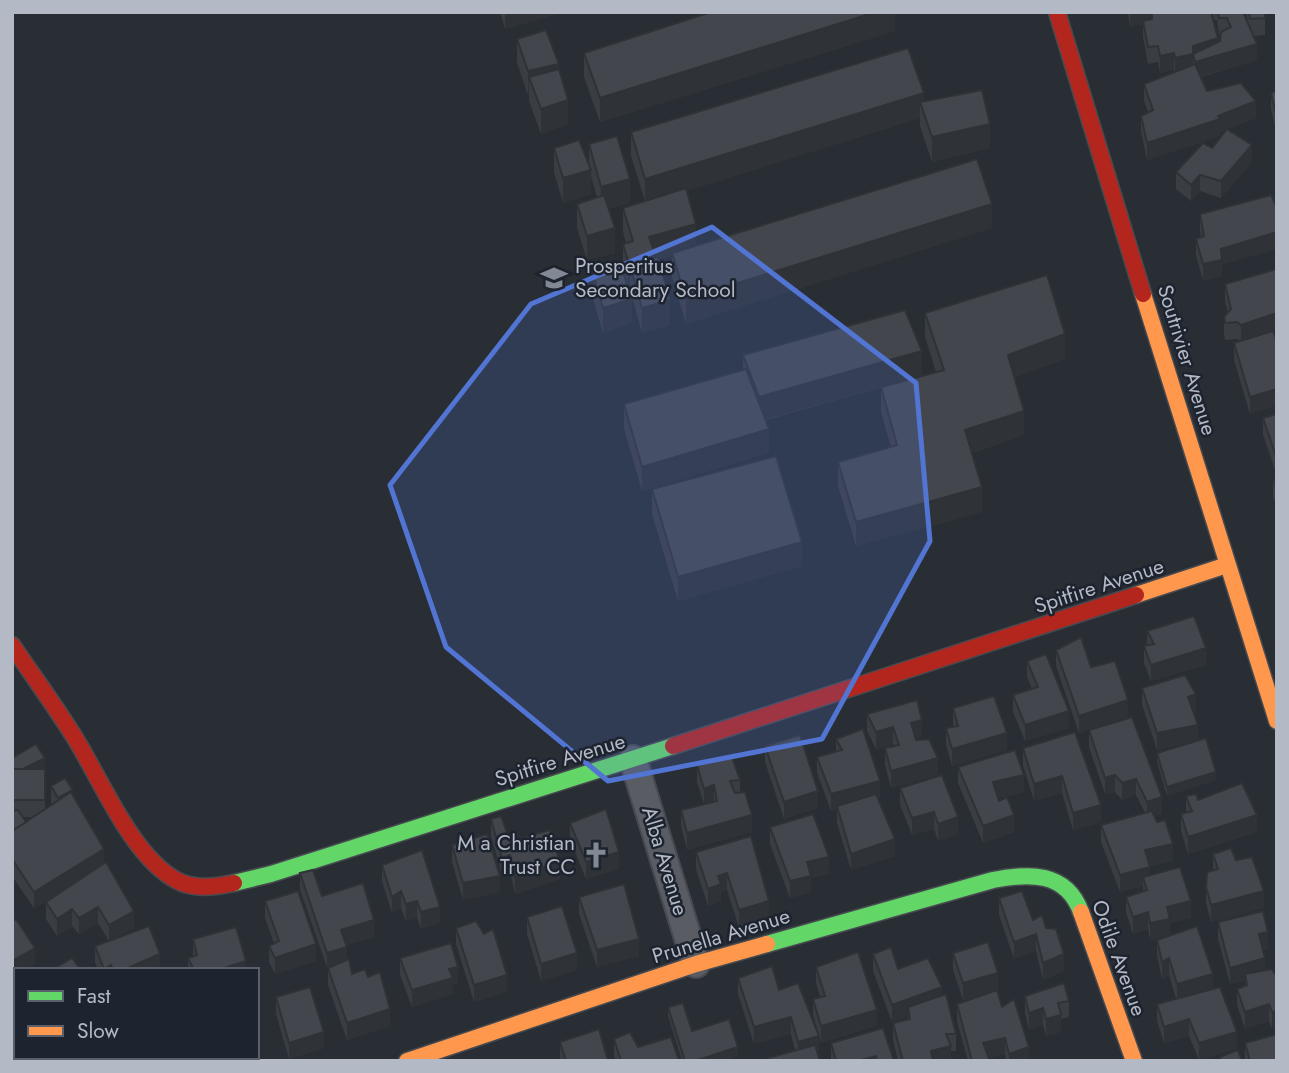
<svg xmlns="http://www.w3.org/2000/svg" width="1289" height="1073" font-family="Jost,sans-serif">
  <rect width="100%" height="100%" fill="#292e35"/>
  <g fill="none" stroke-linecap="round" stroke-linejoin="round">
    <g stroke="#474a50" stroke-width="30">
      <g id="street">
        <path d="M633 759 696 964"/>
        <path d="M26 1057 31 1061"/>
      </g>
    </g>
    <g stroke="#474a50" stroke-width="19">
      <g id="fast">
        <path d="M234 883 271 874 673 746"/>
        <path d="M767 944 993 880C1028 873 1066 871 1081 912"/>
      </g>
    </g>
    <g stroke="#474a50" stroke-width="19">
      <g id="slow">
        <path d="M1143 294 1277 721"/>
        <path d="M1136 595 1227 565"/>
        <path d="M1081 912 1134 1061"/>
        <path d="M407 1061 696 964 767 944"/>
      </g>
    </g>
    <g stroke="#474a50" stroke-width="19">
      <g id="jam">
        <path d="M1057 12 1143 294"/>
        <path d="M12 645C33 676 55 706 75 738 101 780 132 856 176 880 193 890 215 887 234 883"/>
        <path d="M673 746 1136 595"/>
      </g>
    </g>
    <use href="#street" stroke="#595c63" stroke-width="26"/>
    <use href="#fast" stroke="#63d668" stroke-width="16"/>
    <use href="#slow" stroke="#ff974d" stroke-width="16"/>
    <use href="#jam" stroke="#b3261e" stroke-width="16"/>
  </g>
  <g fill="#3a3d42" fill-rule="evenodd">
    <path d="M500 12H564L505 29Z"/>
    <path d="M895 12V31L600 122 584 77V53Z"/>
    <path d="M1128 12H1243L1248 22 1246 12H1265V35L1254 36 1257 60 1201 77 1207 91 1256 118 1227 129 1252 162 1221 198 1200 191 1191 201 1176 189V172L1212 148 1227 129 1220 132V136L1147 160 1141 132V116L1148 112 1144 101V84L1175 72 1174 70 1160 73 1158 62 1148 64 1143 37V24L1130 27ZM1213 20H1217L1219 34H1221L1220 41 1218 43Z"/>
    <path d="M517 39 559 69 568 124 541 134 529 101V95H528L517 63Z"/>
    <path d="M1277 90 1275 126 1271 109V93Z"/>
    <path d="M924 101 990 148 932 162 920 126V118L686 191 696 245 992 228 686 324 672 277V256L658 259 670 325 642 333 630 289V285H628L623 268V244L626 243 623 232V208L645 201 631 156V132Z"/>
    <path d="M589 144 630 203 608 209 615 253 587 260 577 228V204L597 197 591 176V194L563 203 554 172V148L589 165Z"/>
    <path d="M1200 214 1222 265V276L1203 281 1196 255V239L1201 237 1200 231Z"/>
    <path d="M593 274 632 323 603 333 593 299Z"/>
    <path d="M1225 284 1273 331 1250 414 1234 360V343L1240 341 1237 339 1225 340 1224 334V317L1228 313 1225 301Z"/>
    <path d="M925 313 1065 359 1014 377 1024 435 972 453 982 512 856 546 838 486V462L891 447 881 412V387L936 372 925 337Z"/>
    <path d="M743 355 922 376 766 420 769 453 642 491 624 429V404L743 370Z"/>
    <path d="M1277 414V476L1263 434V418Z"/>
    <path d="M1277 479V508L1273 496V480Z"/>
    <path d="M652 489 802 566 678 601 652 514Z"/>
    <path d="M1147 631 1206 665 1151 681 1144 663V646L1147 645Z"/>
    <path d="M1056 650 1091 667 1128 717 1079 733 1056 666Z"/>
    <path d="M1027 661 1069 728 1025 741 1013 712V695L1032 689 1027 677Z"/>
    <path d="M1142 688 1196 710 1193 711 1198 741 1216 780 1167 796 1157 762V753L1192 742 1157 750 1142 705Z"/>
    <path d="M953 708 1007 750 952 766 946 745V728L953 726Z"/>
    <path d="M867 714 922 736 915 739 938 775 891 788 885 765V748L894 746 893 744 876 749 867 731Z"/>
    <path d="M1132 717 1162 814 1154 816 1173 861 1150 866V875L1191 918 1170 923V935L1213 989 1237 1049 1199 1060 1189 1036 1164 1043 1157 1021V1004L1176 999 1169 975 1162 979 1157 956V940L1166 937 1150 940 1148 929 1133 934 1126 913V897L1143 892V886L1120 892 1101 842V825L1145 813 1136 795 1122 800 1115 792 1105 794 1089 747V730Z"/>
    <path d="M1075 732 1101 822 1073 830 1062 793 1034 801 1023 765V748Z"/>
    <path d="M836 739 880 798H877L895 856 851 870 837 823V809L831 811 817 773V757L836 751Z"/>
    <path d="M765 746 818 808 784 819 765 762Z"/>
    <path d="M12 758 45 767 40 769H45V809L52 805 51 803V786L73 795 134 928 113 939 160 970H98L95 962V946L109 941 98 923 79 934 72 926 57 936 46 919V902L62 892 34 908 12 876ZM22 817H34L26 822Z"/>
    <path d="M697 765 740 780V793L752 832 687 850 681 826V810L704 804 697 782Z"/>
    <path d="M958 767 1024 792 998 798 1014 832 983 843 958 783Z"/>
    <path d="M942 775 958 834 938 841 934 829 912 835 900 805V788Z"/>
    <path d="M1186 796 1198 800 1257 832 1188 854 1181 831V814L1186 813Z"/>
    <path d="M491 819 510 841 560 879 515 894 510 871 502 874 491 836Z"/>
    <path d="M570 823 619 869 586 879 570 840Z"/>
    <path d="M770 827 829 874 811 878V892L790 898 770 844Z"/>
    <path d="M751 836 769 918 739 927 727 890 721 892V901L708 906 696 869V852Z"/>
    <path d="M452 845 500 892 463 900 452 862Z"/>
    <path d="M1213 854 1236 860 1264 908 1211 922 1206 903V887L1213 871Z"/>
    <path d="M382 865 440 923 421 929 417 918 406 921 401 908 392 913 382 881Z"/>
    <path d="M300 873 322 896 374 937 347 945V960L352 974 390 1026 347 1040 328 985V970L300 890Z"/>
    <path d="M579 897 639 956 597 967 579 914Z"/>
    <path d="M999 898 1046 928 1064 971 1043 980 1036 951 1014 959 999 915Z"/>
    <path d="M265 901 316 961 275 974 269 962V946L274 943 265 918Z"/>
    <path d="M527 917 577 970 541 981 527 934Z"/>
    <path d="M1218 922 1268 949 1263 950 1265 970 1277 977 1272 1029 1269 1021 1245 1029 1237 1005V989L1245 985V981L1230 984 1218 939Z"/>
    <path d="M456 928 507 992 474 1002 456 944Z"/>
    <path d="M193 939 246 970H188V958L193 956Z"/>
    <path d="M953 953 998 990 963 1000 953 970Z"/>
    <path d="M873 954 942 995 956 1034V1051H951V1061H898L893 1040V1023L908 1019V1016L892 1022 873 971Z"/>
    <path d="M400 958 458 983 453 985V994L412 1007 400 975Z"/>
    <path d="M816 967 877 1026 821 1043 813 1015V999L820 997 816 983Z"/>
    <path d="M738 978 779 990 819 1053H818L820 1061H768V1058L795 1050 791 1034 754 1044 738 994Z"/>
    <path d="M1025 996 1069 1001V1017L1061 1019V1032L1046 1036 1043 1025 1029 1030 1025 1013Z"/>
    <path d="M276 997 324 1048 289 1059 276 1014Z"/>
    <path d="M957 1004 1002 1007 1029 1061H1006L1005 1054 989 1058 990 1061H968L957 1021Z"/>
    <path d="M668 1007 692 1031 738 1056 722 1061H682L668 1016Z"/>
    <path d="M614 1039 638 1047 679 1061H616L614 1056Z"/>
    <path d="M560 1042 608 1061H560Z"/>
    <path d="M831 1043 894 1061H831Z"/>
    <path d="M1245 1043 1277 1061H1245Z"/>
    <path d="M91 1057H103L100 1061H95Z"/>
    <path d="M105 1057H137L134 1061H109Z"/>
  </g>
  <g fill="#2f3236">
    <path d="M505 12H564L505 29Z"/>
    <path d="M876 12H895V31L600 122V98Z"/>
    <path d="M1130 12H1152V22L1130 27Z"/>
    <path d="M1218 38V54L1257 44V60L1195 78V62L1193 54V71L1175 75V58L1193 46Z"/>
    <path d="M1174 53V70L1160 73V56Z"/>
    <path d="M559 64V88L529 77V95H528V71Z"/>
    <path d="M924 93V114L920 102V118L645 204V179Z"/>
    <path d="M568 100V124L541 134V109Z"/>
    <path d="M1256 101V118L1220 132V136L1147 160V143Z"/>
    <path d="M1277 109V126H1275V110Z"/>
    <path d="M990 124V148L932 162V137Z"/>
    <path d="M1252 145V162L1221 198V181Z"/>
    <path d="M591 170V194L563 203V178Z"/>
    <path d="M1200 175V191L1191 201V185Z"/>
    <path d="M630 179V203L601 211V187Z"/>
    <path d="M992 204V228L686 324V299Z"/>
    <path d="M696 224V249L672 253V256L630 265V285H628V261L649 237Z"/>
    <path d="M615 228V253L587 260V236Z"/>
    <path d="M1277 232V249L1222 265V276L1203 281V264L1221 249Z"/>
    <path d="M632 299V323L603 333V308Z"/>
    <path d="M670 300V325L642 333V308Z"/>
    <path d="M1277 313V329L1241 341V325Z"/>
    <path d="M1065 334V359L1008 380V355Z"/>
    <path d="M922 351V376L759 421V397Z"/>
    <path d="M1277 389V406L1250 414V397Z"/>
    <path d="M1024 411V435L965 455V430Z"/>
    <path d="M769 429V453L642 491V467Z"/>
    <path d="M982 487V512L856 546V522Z"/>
    <path d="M802 542V566L678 601V577Z"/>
    <path d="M1206 648V665L1151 681V665Z"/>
    <path d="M1196 694V710L1188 713V697Z"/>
    <path d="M1128 700V717L1079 733V716Z"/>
    <path d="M1069 711V728L1025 741V725Z"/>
    <path d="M922 720V736L911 740V723Z"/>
    <path d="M1198 725V741L1157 750V733Z"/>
    <path d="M893 727V744L876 749V732Z"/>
    <path d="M1007 733V750L952 766V749Z"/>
    <path d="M45 758V767L12 783V775Z"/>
    <path d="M938 758V775L891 788V771Z"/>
    <path d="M1216 772V780L1167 796V787Z"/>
    <path d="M1024 775V792L993 799V782Z"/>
    <path d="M1115 775V792L1105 794V778Z"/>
    <path d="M1062 776V793L1034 801V784Z"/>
    <path d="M1136 779V795L1122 800V783Z"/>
    <path d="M880 781V798L837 809V806V809L831 811V794Z"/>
    <path d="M714 785V802L704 805V789Z"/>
    <path d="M818 791V808L784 819V802Z"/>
    <path d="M1162 797V814L1147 819V802Z"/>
    <path d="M1101 805V822L1073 830V813Z"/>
    <path d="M934 812V829L912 835V818Z"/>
    <path d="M752 815V832L687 850V833Z"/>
    <path d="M1014 815V832L983 843V826Z"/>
    <path d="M1257 815V832L1188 854V837Z"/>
    <path d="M958 817V834L938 841V824Z"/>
    <path d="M895 839V856L851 870V854Z"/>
    <path d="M1173 844V861L1145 867V850Z"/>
    <path d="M104 849V866L34 908V892Z"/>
    <path d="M619 852V869L586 879V862Z"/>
    <path d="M510 855V871L502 874V858Z"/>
    <path d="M829 857V874L811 878V892L790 898V881L807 862Z"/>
    <path d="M560 862V879L515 894V877Z"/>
    <path d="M1150 867V884L1143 877V886L1120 892V875Z"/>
    <path d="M727 873V890L721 892V901L708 906V889L718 876Z"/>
    <path d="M500 876V892L463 900V883Z"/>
    <path d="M401 891V908L392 913V897Z"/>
    <path d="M1264 891V908L1211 922V905Z"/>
    <path d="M417 901V918L406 921V904Z"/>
    <path d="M769 901V918L739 927V910Z"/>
    <path d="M1191 901V918L1170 923V936L1150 940V923L1167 907Z"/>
    <path d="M98 907V923L79 934V918Z"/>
    <path d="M440 907V923L421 929V912Z"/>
    <path d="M72 909V926L57 936V919Z"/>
    <path d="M134 911V928L109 941V925Z"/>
    <path d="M1148 912V929L1133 934V917Z"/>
    <path d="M374 920V937L341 947V930Z"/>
    <path d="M1268 932V949L1259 951V934Z"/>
    <path d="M1036 934V951L1014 959V942Z"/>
    <path d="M639 939V956L597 967V950Z"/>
    <path d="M316 944V961L275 974V958Z"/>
    <path d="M347 947V963L327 970V953Z"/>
    <path d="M35 948V964L25 970H16V975L12 977V961Z"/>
    <path d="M577 953V970L541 981V964Z"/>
    <path d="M160 954V970H123Z"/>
    <path d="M1064 954V971L1043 980V963Z"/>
    <path d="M1169 958V975L1162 979V962Z"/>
    <path d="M1265 958V975L1245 974V981L1230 984V968Z"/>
    <path d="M246 961V970H218Z"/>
    <path d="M111 965V970H104V969Z"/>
    <path d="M458 967V983L453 985V994L412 1007V990L449 969Z"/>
    <path d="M998 973V990L963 1000V983Z"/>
    <path d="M1213 974V991L1177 1001V984Z"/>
    <path d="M507 975V992L474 1002V985Z"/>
    <path d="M942 987V1004L908 1007V1016L892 1022V1005Z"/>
    <path d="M1269 1004V1021L1245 1029V1012Z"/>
    <path d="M1043 1008V1025L1029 1030V1013Z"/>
    <path d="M390 1009V1026L347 1040V1023Z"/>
    <path d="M877 1010V1026L821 1043V1026Z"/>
    <path d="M1277 1011V1028L1272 1029V1012Z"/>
    <path d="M1061 1015V1032L1046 1036V1019Z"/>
    <path d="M791 1017V1034L754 1044V1027Z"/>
    <path d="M1189 1019V1036L1164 1043V1027Z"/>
    <path d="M259 1020V1028L257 1029V1021Z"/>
    <path d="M324 1032V1048L289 1059V1043Z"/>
    <path d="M1237 1032V1049L1199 1060V1043Z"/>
    <path d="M819 1036V1053L798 1058V1042Z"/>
    <path d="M1005 1038V1054L983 1060V1043Z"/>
    <path d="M951 1046V1061H931V1051Z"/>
    <path d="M738 1047V1056L722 1061H695Z"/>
    <path d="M1029 1047V1061H1009V1054Z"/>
    <path d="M876 1056V1061H858Z"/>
    <path d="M125 1057H137L134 1061H125Z"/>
    <path d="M197 1057H205V1061H195Z"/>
  </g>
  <g fill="#43474d" stroke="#2f3236" stroke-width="2">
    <path d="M711 12H876L600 98 584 53Z"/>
    <path d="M1152 12H1211L1218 38 1193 46V54L1175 58 1174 53 1160 56 1158 46 1148 47 1143 21 1152 19Z"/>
    <path d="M1218 12H1243L1257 44 1195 62 1193 54 1220 41 1221 32 1231 27 1227 18H1219Z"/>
    <path d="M1249 12H1265V18L1250 19Z"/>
    <path d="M546 30 559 64 528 71 517 39Z"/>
    <path d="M908 48 924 93 645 179 631 132Z"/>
    <path d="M1195 64 1207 91 1241 83 1256 101 1218 116 1220 119 1147 143 1141 116 1153 110 1144 84Z"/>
    <path d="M559 69 568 100 541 109 529 77Z"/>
    <path d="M982 90 990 124 932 137 920 102Z"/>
    <path d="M1277 90V109L1275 110 1271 93Z"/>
    <path d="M1227 129 1252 145 1221 181 1200 175 1191 185 1176 172 1203 143 1212 148Z"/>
    <path d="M617 136 630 179 601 187 589 144Z"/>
    <path d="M579 140 591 170 563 178 554 148Z"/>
    <path d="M977 159 992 204 686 299 672 253Z"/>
    <path d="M686 188 696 224 649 237 655 254 628 261 623 244 633 241 623 208Z"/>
    <path d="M604 195 615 228 587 236 577 204Z"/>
    <path d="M1271 195 1277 208V232L1221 249 1222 260 1203 264 1196 239 1204 236 1200 214Z"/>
    <path d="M658 257 670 300 642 308 630 265Z"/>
    <path d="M621 266 632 299 603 308 593 274Z"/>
    <path d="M1277 269V313L1241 325 1237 322 1225 323 1224 317 1231 309 1225 284Z"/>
    <path d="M1047 275 1065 334 1008 355 1024 411 965 430 982 487 856 522 838 462 897 445 881 387 944 370 925 313Z"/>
    <path d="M905 310 922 351 759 397 743 355Z"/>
    <path d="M1273 331 1277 341V389L1250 397 1234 343Z"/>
    <path d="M746 369 769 429 642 467 624 404Z"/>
    <path d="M1277 414V459L1263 418Z"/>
    <path d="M776 456 802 542 678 577 652 489Z"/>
    <path d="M1277 479V491L1273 480Z"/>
    <path d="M1194 616 1206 648 1151 665 1144 646 1154 644 1147 631Z"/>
    <path d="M1081 637 1091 667 1115 661 1128 700 1079 716 1056 650Z"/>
    <path d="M1046 654 1069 711 1025 725 1013 695 1038 687 1027 661Z"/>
    <path d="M1185 675 1196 694 1188 697 1198 725 1157 733 1142 688Z"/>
    <path d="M994 696 1007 733 952 749 946 728 958 726 953 708Z"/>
    <path d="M917 700 922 720 911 723 916 740 929 739 938 758 891 771 885 748 899 745 893 727 876 732 867 714Z"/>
    <path d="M1132 717 1162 797 1147 802 1136 779 1122 783 1115 775 1105 778 1089 730Z"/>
    <path d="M863 729 880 781 831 794 817 757 842 750 836 739Z"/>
    <path d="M1075 732 1101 805 1073 813 1062 776 1034 784 1023 748Z"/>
    <path d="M800 735 818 791 784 802 765 746Z"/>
    <path d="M1206 738 1216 772 1167 787 1157 753Z"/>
    <path d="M36 744 45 758 23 769H12V758Z"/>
    <path d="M1015 750 1024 775 993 782 999 801 1007 797 1014 815 983 826 958 767Z"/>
    <path d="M732 757 740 780 730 781 735 793 745 792 752 815 687 833 681 810 717 801 714 785 704 789 697 765Z"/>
    <rect x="12" y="769" width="33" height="31"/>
    <path d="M942 775 958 817 938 824 934 812 912 818 900 788Z"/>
    <path d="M65 778 73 790 58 798 51 786Z"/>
    <path d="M1242 783 1257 815 1188 837 1181 814 1192 811 1186 796 1196 794 1198 800Z"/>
    <path d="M71 792 104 849 34 892 12 859V831Z"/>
    <path d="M876 794 895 839 851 854 837 806Z"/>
    <path d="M606 809 619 852 586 862 570 823Z"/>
    <path d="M18 810 26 822 12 831V811Z"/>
    <path d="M1152 811 1157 822 1165 820 1173 844 1145 850 1150 867 1120 875 1101 825Z"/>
    <path d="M813 814 829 857 807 862 811 876 790 881 770 827Z"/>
    <path d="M501 816 510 841 550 830 560 862 515 877 510 855 502 858 491 819Z"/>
    <path d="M487 834 500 876 463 883 452 845Z"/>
    <path d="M751 836 769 901 739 910 727 873 718 876 721 884 708 889 696 852Z"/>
    <path d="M1231 848 1236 860 1252 857 1264 891 1211 905 1206 887 1207 872 1218 869 1213 854Z"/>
    <path d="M422 850 440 907 421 912 417 901 406 904 401 891 392 897 382 865Z"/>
    <path d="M106 862 134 911 109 925 98 907 79 918 72 909 57 919 46 902Z"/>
    <path d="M1180 867 1191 901 1167 907 1170 919 1150 923 1148 912 1133 917 1126 897 1147 890 1143 877Z"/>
    <path d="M313 870 322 896 363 883 374 920 341 930 347 947 327 953 300 873Z"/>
    <path d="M624 884 639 939 597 950 579 897Z"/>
    <path d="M298 891 316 944 275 958 269 946 279 941 265 901Z"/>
    <path d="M1022 891 1033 920 1042 915 1046 928 1056 929 1064 954 1043 963 1036 934 1014 942 999 898Z"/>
    <path d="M562 906 577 953 541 964 527 917Z"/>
    <path d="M1263 911 1268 932 1259 934 1265 958 1230 968 1218 922Z"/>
    <path d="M16 919 35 948 12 961V921Z"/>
    <path d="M476 921 484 934 493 929 507 975 474 985 456 928Z"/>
    <path d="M149 926 160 954 123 970H113L111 965 104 969 95 946Z"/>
    <path d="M1197 926 1213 974 1177 984 1169 958 1162 962 1157 940Z"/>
    <path d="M236 927 246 961 218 970H194L188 958 197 955 193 939Z"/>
    <path d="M988 942 998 973 963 983 953 953Z"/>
    <path d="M451 943 458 967 449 969 453 978 412 990 400 958Z"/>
    <path d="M891 947 898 969 928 958 942 987 892 1005 873 954Z"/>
    <path d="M858 952 877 1010 821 1026 813 999 825 996 816 967Z"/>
    <path d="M72 958 81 970H52Z"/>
    <path d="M349 959 352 974 365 969 368 977 380 972 390 1009 347 1023 328 968Z"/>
    <path d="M772 966 779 990 798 983 819 1036 798 1042 791 1017 754 1027 738 978Z"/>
    <path d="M1272 969 1277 977V1011L1272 1012 1269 1004 1245 1012 1237 989 1247 985 1245 974Z"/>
    <path d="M1064 983 1069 1001 1058 1003 1061 1015 1046 1019 1043 1008 1029 1013 1025 996Z"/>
    <path d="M310 987 324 1032 289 1043 276 997Z"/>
    <path d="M1220 987 1237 1032 1199 1043 1189 1019 1164 1027 1157 1004Z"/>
    <path d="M997 990 1002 1007 1014 999 1029 1047 1009 1054 1005 1038 983 1043 990 1061H972L957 1004Z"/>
    <path d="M946 994 956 1034H946L951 1046 931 1051 933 1061H903L893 1023 910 1019 908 1007Z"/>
    <path d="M683 1003 692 1031 729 1019 738 1047 695 1061H685L668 1007Z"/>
    <path d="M883 1028 894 1061H877L876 1056 858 1061H836L831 1043Z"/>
    <path d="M599 1029 608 1061H566L560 1042Z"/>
    <path d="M630 1032 638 1047 671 1037 679 1061H621L614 1039Z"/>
    <path d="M1277 1034V1061H1250L1245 1043Z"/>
    <path d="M815 1045 820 1061H769L768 1058Z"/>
    <path d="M1238 1050 1242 1061H1221L1220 1057Z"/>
    <path d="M142 1057H197L195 1061H139Z"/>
    <path d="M207 1057H234L241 1061H204Z"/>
    <path d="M235 1057H248L247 1061H242Z"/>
  </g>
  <path fill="#5274d2" fill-opacity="0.2" stroke="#5274d2" stroke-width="5" stroke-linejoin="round" d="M712 227 916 383 930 541 822 739 608 781 446 647 390 485 531 304Z"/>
  <defs>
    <g id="school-bare" transform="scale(2.1)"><path d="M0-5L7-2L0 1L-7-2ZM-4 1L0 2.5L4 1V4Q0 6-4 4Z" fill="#838993" stroke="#1d242f" stroke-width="2.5" paint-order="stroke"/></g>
    <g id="church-bare" transform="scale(2.1)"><path d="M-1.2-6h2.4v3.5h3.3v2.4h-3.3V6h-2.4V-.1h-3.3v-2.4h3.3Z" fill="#838993" stroke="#1d242f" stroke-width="2.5" paint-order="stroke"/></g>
  </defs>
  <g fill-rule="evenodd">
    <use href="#school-bare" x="554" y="278"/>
    <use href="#church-bare" x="596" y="855"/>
  </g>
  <g text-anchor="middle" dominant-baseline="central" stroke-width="5" stroke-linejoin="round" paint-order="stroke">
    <g font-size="21" fill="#b3bac6" stroke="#1d242f" text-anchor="start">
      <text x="575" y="266">Prosperitus<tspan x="575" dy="24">Secondary School</tspan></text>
      <text x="575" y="843" text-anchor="end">M a Christian<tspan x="575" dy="24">Trust CC</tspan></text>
    </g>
    <g font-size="21" fill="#b3bac6" stroke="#1d242f">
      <text transform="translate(1187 360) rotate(73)">Soutrivier Avenue</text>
      <text transform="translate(1099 586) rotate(-18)">Spitfire Avenue</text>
      <text transform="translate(560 760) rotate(-17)">Spitfire Avenue</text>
      <text transform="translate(665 861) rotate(73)">Alba Avenue</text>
      <text transform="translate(721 936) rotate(-17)">Prunella Avenue</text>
      <text transform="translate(1119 958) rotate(70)">Odile Avenue</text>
    </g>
  </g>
  <rect width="1289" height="1073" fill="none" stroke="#b3bac6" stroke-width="28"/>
  <rect x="14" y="968" width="245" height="91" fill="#1d242f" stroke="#59606b" stroke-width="2"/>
  <rect x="28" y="991" width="35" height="10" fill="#63d668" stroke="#59606b" stroke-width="2"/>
  <text x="77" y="1003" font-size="21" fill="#b3bac6">Fast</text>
  <rect x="28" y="1026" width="35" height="10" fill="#ff974d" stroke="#59606b" stroke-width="2"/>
  <text x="77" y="1038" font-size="21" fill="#b3bac6">Slow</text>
</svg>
